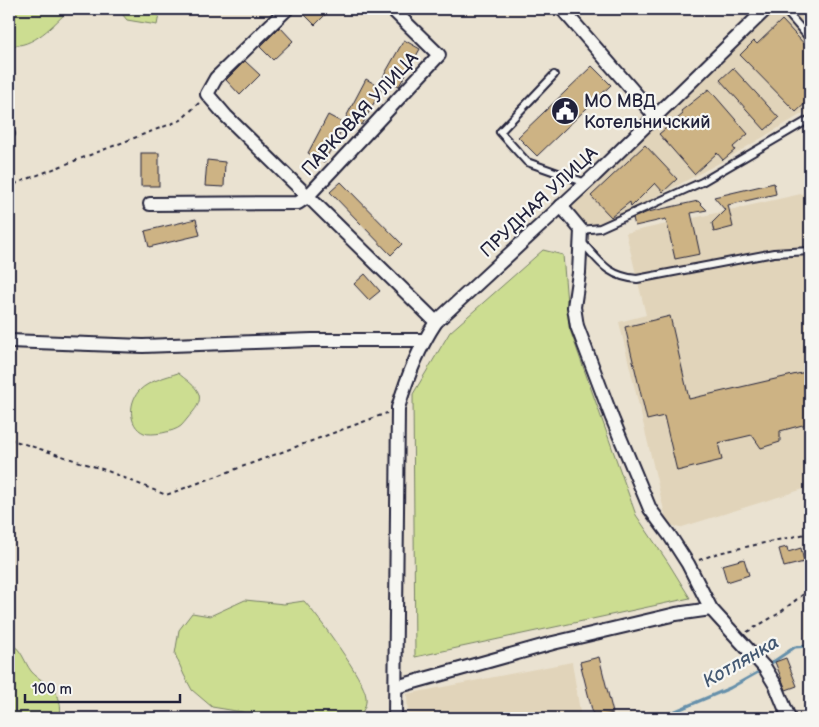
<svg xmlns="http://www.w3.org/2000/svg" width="819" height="727" font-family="'Balsamiq Sans',sans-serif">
  <rect width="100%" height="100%" fill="#eae2d1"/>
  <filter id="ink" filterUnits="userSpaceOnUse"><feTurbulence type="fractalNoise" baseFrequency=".02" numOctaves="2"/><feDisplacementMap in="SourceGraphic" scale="10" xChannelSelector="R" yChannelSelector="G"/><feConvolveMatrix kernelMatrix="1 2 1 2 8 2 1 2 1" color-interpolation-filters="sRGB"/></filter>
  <g filter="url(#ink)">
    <g fill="#e1d4ba">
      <path d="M777 9H790L803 17H810V109L723 161 603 225H585L570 206Z"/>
      <path d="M810 192V487L679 528 667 523 619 322 646 315 626 233Z"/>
      <path d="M572 662 581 718H408L407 694Z"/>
    </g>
    <g fill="#ccdd91" stroke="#778066">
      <path d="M9 9H70C54 24 33 49 9 45Z"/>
      <path d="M118 9H160L157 25 127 20Z"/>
      <path d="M543 250 563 255 569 327 636 515 669 564 690 598 415 657 413 394 450 332Z"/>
      <path d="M178 373C192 385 209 393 193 412 189 416 185 422 181 426 174 432 151 436 144 433 127 426 129 400 140 390 149 381 166 377 178 373Z"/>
      <path d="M245 600 284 604 304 601C317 615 365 680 366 697 367 705 363 712 358 718H327L318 716 310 718H256L242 712 212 707 192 690 184 675 175 654 179 630 192 613 210 616Z"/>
      <path d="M9 644C21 646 24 662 31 671 38 680 52 684 57 695 61 701 61 712 60 718H9Z"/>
    </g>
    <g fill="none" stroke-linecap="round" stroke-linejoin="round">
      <g stroke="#6690ab" stroke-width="3">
        <path d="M767 666 795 647 810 646"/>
        <path d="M659 718 730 688 762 670"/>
      </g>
    </g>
    <g fill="#cdb384" stroke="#22223b">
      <path d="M299 9H331L315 25Z"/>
      <path d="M782 20 810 50V99L796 112 740 55 754 41 757 44Z"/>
      <path d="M280 27 293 41 273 60 260 47Z"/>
      <path d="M404 40 420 49 399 86 383 77Z"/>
      <path d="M245 61 260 75 240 95 226 80Z"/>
      <path d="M592 66 611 85 537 156 518 137Z"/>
      <path d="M733 68 779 118 765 130 720 80Z"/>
      <path d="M366 79 382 88 362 125 346 117Z"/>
      <path d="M709 89 748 134 733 147 735 150 723 160 717 153 694 174 659 134 683 114 681 111Z"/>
      <path d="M328 115 345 124 324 162 308 153Z"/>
      <path d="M645 145 677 179 663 192 655 183 631 207 630 202 611 217 591 196Z"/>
      <rect x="141" y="153" width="18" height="33"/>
      <path d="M207 160 225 162 224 187 205 186Z"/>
      <path d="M341 182 402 244 391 255 330 192Z"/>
      <path d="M774 183 776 194 728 205 733 227 714 232 712 223 725 210 714 197Z"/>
      <path d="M698 201 707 210 691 213 700 254 675 259 666 219 635 226 633 218 648 212Z"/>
      <path d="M196 219 200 235 149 247 145 231Z"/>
      <path d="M365 274 380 291 369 300 354 284Z"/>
      <path d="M670 316 689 399 810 371V423L780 431V442L761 448 752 435 718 443 722 460 677 471 664 416 647 420 625 327Z"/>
      <path d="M787 547 788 552 801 548 804 562 784 567 779 549Z"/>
      <path d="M744 559 749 575 727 582 722 565Z"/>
      <path d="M599 657 613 713 594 718 580 662Z"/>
      <path d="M786 658 797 686 786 690 775 662Z"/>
    </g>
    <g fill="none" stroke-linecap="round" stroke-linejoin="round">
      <g stroke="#22223b" stroke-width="10">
        <g id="lane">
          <path d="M784 9 810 39"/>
          <path d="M554 75 500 132 527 162 586 183"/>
          <path d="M9 134H11"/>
          <path d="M581 230 600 228 702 182 810 119"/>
          <path d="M581 241C600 262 607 276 637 279L774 253 810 251"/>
        </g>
      </g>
      <g stroke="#22223b" stroke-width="16">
        <g id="street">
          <path d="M287 9 216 78 207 94 226 116 436 322"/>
          <path d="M562 9 655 116"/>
          <path d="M150 204 298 203 307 197 439 55 392 9"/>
          <path d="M561 206 581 230 579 273 574 307 577 326 612 418 650 509 670 536 688 564 711 609 765 668 776 686 789 718"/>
          <path d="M9 341 143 346 312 340H425"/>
          <path d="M396 687 553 643 676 614 711 609"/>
          <path d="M395 718 398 408C407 377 418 349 436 322L595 175 766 9"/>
        </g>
      </g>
      <g stroke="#22223b" stroke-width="2" stroke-dasharray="4 4" stroke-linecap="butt">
        <path d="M9 191 17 183 181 120 199 103"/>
        <path d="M9 439 105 470 166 495 387 413"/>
        <path d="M699 560 718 553 810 533"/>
        <path d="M747 632 778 614 810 589"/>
        <path d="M585 717 588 718"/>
      </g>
      <use href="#lane" stroke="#f6f6f2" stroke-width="6"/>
      <use href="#street" stroke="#f6f6f2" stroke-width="12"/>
    </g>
  </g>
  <defs>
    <g id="civic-disc" transform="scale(1.4375)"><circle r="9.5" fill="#22223b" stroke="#f6f6f2"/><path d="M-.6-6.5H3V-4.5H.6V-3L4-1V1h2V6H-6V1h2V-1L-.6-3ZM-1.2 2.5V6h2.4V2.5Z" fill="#fff"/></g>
  </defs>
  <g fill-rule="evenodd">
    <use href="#civic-disc" x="565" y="111"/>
  </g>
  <g text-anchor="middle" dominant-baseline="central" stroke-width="4.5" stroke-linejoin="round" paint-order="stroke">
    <g font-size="18" fill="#22223b" stroke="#f6f6f2" text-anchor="start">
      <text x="584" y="101">МО МВД<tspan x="584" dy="21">Котельничский</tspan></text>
    </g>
    <g font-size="18" fill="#22223b" stroke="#f6f6f2">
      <text transform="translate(360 114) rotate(-47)">ПАРКОВАЯ УЛИЦА</text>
      <text transform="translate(539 202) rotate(-43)">ПРУДНАЯ УЛИЦА</text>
    </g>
    <g font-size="19" font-style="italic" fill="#445973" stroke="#f6f6f2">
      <text transform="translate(741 662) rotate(-30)">Котлянка</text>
    </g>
  </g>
  <rect width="819" height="727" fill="none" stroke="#f6f6f2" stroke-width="30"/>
  <rect x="15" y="15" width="789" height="697" fill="none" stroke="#22223b" stroke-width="2" filter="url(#ink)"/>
  <path d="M25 694v8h155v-8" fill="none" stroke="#22223b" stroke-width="2.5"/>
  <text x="32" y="694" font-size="15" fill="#22223b" stroke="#f6f6f2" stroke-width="4" paint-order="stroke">100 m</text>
</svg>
